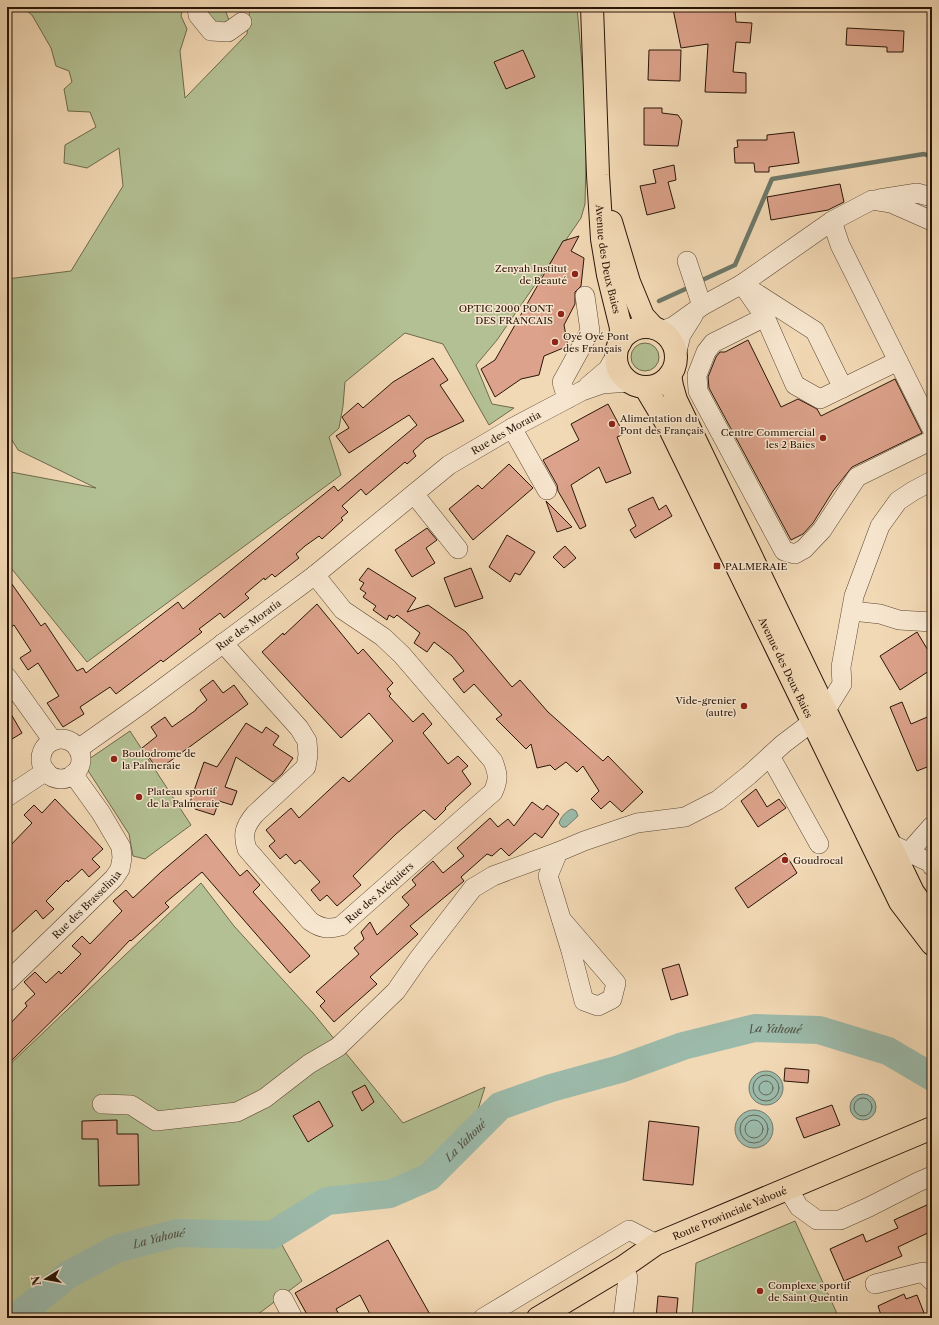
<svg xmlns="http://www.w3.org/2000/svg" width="939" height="1325" font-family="'Libre Caslon Text',serif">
  <rect width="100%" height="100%" fill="#f2d9b5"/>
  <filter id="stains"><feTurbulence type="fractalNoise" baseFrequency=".005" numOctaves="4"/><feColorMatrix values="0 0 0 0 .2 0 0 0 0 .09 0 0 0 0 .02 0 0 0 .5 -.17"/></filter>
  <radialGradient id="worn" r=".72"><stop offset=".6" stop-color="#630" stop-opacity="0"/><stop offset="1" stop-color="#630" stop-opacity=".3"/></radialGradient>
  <g fill="#b3c093" stroke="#6e6a4d">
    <path d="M22 7H183L181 16 187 29 180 51 185 98 247 34 250 7H577L587 122 585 204 581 218 497 340 476 365 492 404 514 408 489 425 443 344 405 333 345 382 343 406 339 428 329 437 341 475 87 662 7 563V466L11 472 96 488 18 450 7 432V279L71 271 123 186 119 148 87 168 64 163 65 145 96 127 90 112 68 111 64 89 72 82 69 71 56 66 51 48 32 15Z"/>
    <path d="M204 7H224L230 23 219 31Z"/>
    <circle cx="645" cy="357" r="14"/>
    <path d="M130 731 191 825 145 859 133 856 129 834 87 769 89 759Z"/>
    <path d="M201 883 234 926 313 1013 403 1123 485 1087 475 1119 423 1172 378 1188 322 1197 271 1225 302 1281 253 1318H7V1067Z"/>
    <path d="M795 1221 839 1318H692L696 1263Z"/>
  </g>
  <g fill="#9cbaaa" stroke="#6e7869">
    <path d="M572 809 576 811 578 816 566 827H562L559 823C561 817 566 811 572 809Z"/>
    <circle cx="766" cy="1088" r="17"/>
    <circle cx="863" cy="1107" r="13"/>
    <circle cx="754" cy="1129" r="19"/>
  </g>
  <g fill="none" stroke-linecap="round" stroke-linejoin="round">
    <g stroke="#626858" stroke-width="1">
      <circle cx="766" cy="1088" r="13"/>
      <circle cx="766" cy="1088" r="7"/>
      <circle cx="863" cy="1107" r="9"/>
      <circle cx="754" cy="1129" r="14"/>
      <circle cx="754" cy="1129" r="9"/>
    </g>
    <g stroke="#6e7869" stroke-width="4.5">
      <path d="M698 282 735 265 772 179 924 154 932 157"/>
      <path d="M659 301 692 286"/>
    </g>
    <path stroke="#9cbaaa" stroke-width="28" id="s1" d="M15 1318 68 1275 116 1249 177 1233 272 1235 327 1201 390 1194 429 1177 500 1106 551 1088 620 1069 683 1046 755 1028 819 1030 888 1051 932 1077"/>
  </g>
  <g fill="#dca28b" stroke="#291507">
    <path d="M684 7H735L736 22 752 23 750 43 736 42 733 72 746 73V93L705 92 708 44 681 48 673 9Z"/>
    <path d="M847 28 904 31 903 52H887V47L846 45Z"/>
    <path d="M523 50 535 77 506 89 494 62Z"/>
    <path d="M649 50H681L680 81 648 80Z"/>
    <path d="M644 108H662V113L678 115 682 121 678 146 644 145Z"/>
    <path d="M794 132 799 163 769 167V172H755L754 163H735L734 148 738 147 737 140H767V135Z"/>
    <path d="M674 165 676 180 668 182 675 208 647 215 640 186 656 183 653 170Z"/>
    <path d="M840 184 844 202 828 210 771 220 767 197Z"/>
    <path d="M579 236 571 251 584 258 581 286 575 292V304L564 325 568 346 544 356 539 375 521 379 495 397 481 369 495 360 563 241Z"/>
    <path d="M748 340 781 407 798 399 817 409 821 416 895 379 922 433 852 467 833 491 813 523 803 534 791 540 709 388 708 377 716 357 720 352H725Z"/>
    <path d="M433 358 448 380 440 385 464 421 426 439 413 451 416 456 407 464 405 462 366 495 361 489 342 506 348 512 341 518 343 520 322 539 319 536 305 546 296 554 299 558 275 577 272 574 265 580 264 578 245 594 249 598 224 618 220 613 199 629 202 632 163 662 161 660 116 694 110 687 80 707 84 714 63 727 47 703 59 696 38 663 28 670 20 658 31 651 14 625 7 630V577L41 626 45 623 77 671 83 668 86 673 178 602 183 609 334 486 338 491 417 425 409 415 349 453 336 436 349 428 342 417 358 403 363 408 393 382Z"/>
    <path d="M608 404 624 434 617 437 631 473 606 483 599 467 571 485 586 526 580 529 558 491 557 485 543 460 579 440 571 424Z"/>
    <path d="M509 464 533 488 473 540 449 509 478 485 482 489Z"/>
    <path d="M653 497 659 510 666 505 672 516 635 538 630 530 636 526 628 509Z"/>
    <path d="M546 501 572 527 557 532Z"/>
    <path d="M427 528 437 540 426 548 435 563 412 577 395 550Z"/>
    <path d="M507 535 535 552 520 575 515 573 510 582 489 567Z"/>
    <path d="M565 546 576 558 564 568 553 557Z"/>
    <path d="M368 568 416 598 407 612 428 605 466 632 512 687 520 680 548 712 603 761 608 756 643 792 622 812 610 801 601 809 591 799 599 791 583 766 577 772 566 762 555 770 550 765 537 768 531 744 526 749 496 719 502 715 474 684 464 693 453 679 464 671 452 656 434 642 427 652 414 643 420 633 397 615 394 618 389 615 387 620 373 610 376 606 363 597 366 593 360 589 364 583 359 580Z"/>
    <path d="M471 568 483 598 455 607 444 578Z"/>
    <path d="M317 604 358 654 363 649 393 683 387 689 391 694 389 696 413 722 423 713 432 724 423 733 448 764 458 756 468 766 462 771 471 784 445 808 446 809 435 820 424 810 396 834 353 876 361 885 337 906 327 895 320 901 311 890 320 882 300 860 295 864 286 854 280 859 269 846 275 841 266 830 291 808 299 818 343 777 349 782 393 741 369 713 341 738 262 652 283 633 284 635Z"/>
    <path d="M917 632 932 657V669L900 690 880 656Z"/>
    <path d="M213 680 223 693 234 685 248 704 158 770 142 748 157 736 151 727 165 717 172 727 196 710V709L207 700 200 690Z"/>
    <path d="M902 702 911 724 932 715V765L917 771 890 707Z"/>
    <path d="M7 707 22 733 7 742Z"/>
    <path d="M246 723 262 733 266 727 279 736 273 745 293 758 282 774 273 782 236 757 225 787 237 791 232 805 219 801 214 815 195 809V807L189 805 204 762 217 767Z"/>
    <path d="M756 789 767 807 779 799 786 808 758 827 741 801Z"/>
    <path d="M55 799 103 849 92 859 100 867 89 877 82 869 68 882 67 880 46 901 54 909 43 919 36 910 7 937V849L32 823 24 815 34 805 42 813Z"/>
    <path d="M532 802 543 810 547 805 559 814 542 838 535 833 509 856 501 848 492 856 487 854 461 877 464 881 410 926 418 934 370 977 377 984 334 1022 320 1006 325 1001 316 992 359 954 354 948 364 939 361 932 370 922 377 935 409 905 402 897 416 885 412 880 433 861 443 873 464 856 457 848 490 818 498 827 508 819 514 826Z"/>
    <path d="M206 834 240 876 247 870 260 885 253 892 310 956 290 973 202 872 165 903 169 907 131 941 130 940 80 993 7 1065V1027L27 1006 25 1003 35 994 24 982 35 972 46 983 59 971 61 974 81 954 72 946 82 936 90 944 122 911 113 901 126 890 133 898 161 872Z"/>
    <path d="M785 853 797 873 748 908 735 888Z"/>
    <path d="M679 964 688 995 671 1000 662 969Z"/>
    <path d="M785 1068 809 1070 808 1083 784 1081Z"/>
    <path d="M365 1085 374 1102 362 1111 352 1092Z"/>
    <path d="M319 1101 333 1126 308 1142 293 1116Z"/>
    <path d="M832 1105 840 1125 804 1138 796 1118Z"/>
    <path d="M117 1120V1134H138L139 1185 99 1186 98 1139H82V1121Z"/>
    <path d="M649 1121 699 1127 693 1185 643 1180Z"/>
    <path d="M929 1204 932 1211V1231L898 1247 902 1256 844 1281 830 1249 863 1234 866 1242 898 1228 894 1220Z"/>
    <path d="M388 1240 432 1318H372L360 1295 336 1309 341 1318H309L295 1293Z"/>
    <path d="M904 1294 906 1299 917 1295 926 1318H882L878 1306Z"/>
    <path d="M658 1296 678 1298 676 1318H656Z"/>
  </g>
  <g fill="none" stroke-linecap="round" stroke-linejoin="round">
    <g stroke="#5b4632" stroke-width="20">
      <g id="minor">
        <path d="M197 7 198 15 211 31 228 32 242 22"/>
        <path d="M879 199 917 193 932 197"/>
        <path d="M832 221 840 245 932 429"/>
        <path d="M687 261 702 306"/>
        <path d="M742 284 765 317 795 385 820 399 898 361"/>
        <path d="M748 288 815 331 843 388"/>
        <path d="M765 317 713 343 706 352 697 375 698 391 784 551 795 554 804 549 822 530 857 477 932 440"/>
        <path d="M661 331 674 326 702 306 742 284 832 221 872 200 891 203 932 221"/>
        <path d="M676 355 681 335 693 316"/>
        <path d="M588 386 608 369 616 355"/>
        <path d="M567 399 562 382 590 331 585 296"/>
        <path d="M512 428 547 490"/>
        <path d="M414 494 458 549"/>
        <path d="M852 611 880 614 899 620 932 622"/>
        <path id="s2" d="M223 643 299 728 307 741 308 755 306 767 255 814C245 826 242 834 247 849L310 921C320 928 328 930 341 926L493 792C499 779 498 774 493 761L402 655 383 637 343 610 315 575"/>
        <path d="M7 677 53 741"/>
        <path d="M825 708 829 705 842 684 841 667 854 596 880 526 898 501 913 491 932 481"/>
        <circle cx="61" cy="759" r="20"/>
        <path id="s3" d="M78 749 143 703 315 575 449 465 512 428 582 391 602 384 629 382"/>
        <path d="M770 756 819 844"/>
        <path d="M7 797 46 771"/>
        <path d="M889 843 931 863 932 866"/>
        <path d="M909 852 932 826"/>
        <path d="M561 919 616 983 612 999 598 1006 584 1001 571 951 548 876 558 852 584 841 637 823 685 817 718 800 749 775 783 744 812 722"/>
        <path id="s4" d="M7 982 114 878 120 869 122 858 121 847 101 813 73 774"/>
        <path d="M102 1104 131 1105 156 1121 237 1112 265 1098 309 1064 338 1047 396 991 419 958 473 888 493 876 558 852"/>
        <path d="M788 1189 799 1207 817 1220H840L869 1207 918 1182 932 1176"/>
        <path d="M623 1267 628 1278 623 1318"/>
        <path d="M875 1284 923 1272 932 1281"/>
        <path d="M283 1299 293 1318"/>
        <path d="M483 1318 629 1230 656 1244"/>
      </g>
    </g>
    <g stroke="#291507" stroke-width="24">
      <g id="major">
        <path id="s5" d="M592 7 598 175 602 239 608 275 621 328 620 343"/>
        <path d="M611 222 629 282 643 316 654 328"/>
        <circle cx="646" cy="357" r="30"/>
        <path d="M670 375 672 386 676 400 913 892 932 919"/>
        <path id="s6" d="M645 387 670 429 900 902 932 944"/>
        <path id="s7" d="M538 1318 623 1267 656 1244 932 1128"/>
      </g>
    </g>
    <use href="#minor" stroke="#f7e6cf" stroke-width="19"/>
    <use href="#major" stroke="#f2d9b5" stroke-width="22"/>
  </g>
  <g fill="#8f2418" stroke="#f7e6cf" stroke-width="1.5">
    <circle cx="575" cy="274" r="4"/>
    <circle cx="561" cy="314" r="4"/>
    <circle cx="555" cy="342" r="4"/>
    <circle cx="612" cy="424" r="4"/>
    <circle cx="823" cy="438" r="4"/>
    <rect x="713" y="562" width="8" height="8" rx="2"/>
    <circle cx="744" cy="706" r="4"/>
    <circle cx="114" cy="759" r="4"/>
    <circle cx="139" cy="797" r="4"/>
    <circle cx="785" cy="860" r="4"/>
    <circle cx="760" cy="1291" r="4"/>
  </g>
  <g text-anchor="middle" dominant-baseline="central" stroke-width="3" stroke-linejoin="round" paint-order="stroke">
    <g font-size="10" fill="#291507" stroke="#f7e6cf">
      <text stroke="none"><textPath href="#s5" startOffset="253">Avenue des Deux Baies</textPath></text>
      <text stroke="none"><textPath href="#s3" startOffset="533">Rue des Moratia</textPath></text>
      <text stroke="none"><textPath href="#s3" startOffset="211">Rue des Moratia</textPath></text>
      <text stroke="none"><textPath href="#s6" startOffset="314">Avenue des Deux Baies</textPath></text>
      <text stroke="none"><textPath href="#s2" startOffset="442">Rue des Aréquiers</textPath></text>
      <text stroke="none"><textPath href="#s4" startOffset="111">Rue des Brasselinia</textPath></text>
      <text stroke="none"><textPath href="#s7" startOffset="219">Route Provinciale Yahoué</textPath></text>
    </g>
    <g font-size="10" fill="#291507" stroke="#f7e6cf" text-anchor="start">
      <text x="567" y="268" text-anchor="end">Zenyah Institut<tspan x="567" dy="12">de Beauté</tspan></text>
      <text x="553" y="308" text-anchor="end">OPTIC 2000 PONT<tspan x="553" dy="12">DES FRANCAIS</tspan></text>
      <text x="563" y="336">Oyé Oyé Pont<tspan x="563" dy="12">des Français</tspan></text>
      <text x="620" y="418">Alimentation du<tspan x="620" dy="12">Pont des Français</tspan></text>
      <text x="815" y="432" text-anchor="end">Centre Commercial<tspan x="815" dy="12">les 2 Baies</tspan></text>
      <text x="725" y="566">PALMERAIE</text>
      <text x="736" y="700" text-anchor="end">Vide-grenier<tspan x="736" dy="12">(autre)</tspan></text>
      <text x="122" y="753">Boulodrome de<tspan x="122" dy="12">la Palmeraie</tspan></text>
      <text x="147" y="791">Plateau sportif<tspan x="147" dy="12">de la Palmeraie</tspan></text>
      <text x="793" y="860">Goudrocal</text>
      <text x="768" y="1285">Complexe sportif<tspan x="768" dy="12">de Saint Quentin</tspan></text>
    </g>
    <g font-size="11" font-style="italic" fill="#514f40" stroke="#f7e6cf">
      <text stroke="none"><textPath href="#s1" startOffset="839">La Yahoué</textPath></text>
      <text stroke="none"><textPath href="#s1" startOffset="503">La Yahoué</textPath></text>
      <text stroke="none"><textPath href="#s1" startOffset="167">La Yahoué</textPath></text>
    </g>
  </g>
  <rect width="939" height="1325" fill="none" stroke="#f2d9b5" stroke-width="24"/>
  <rect x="8" y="8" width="923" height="1309" fill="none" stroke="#291507" stroke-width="2"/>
  <rect x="12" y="12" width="915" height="1301" fill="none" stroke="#291507"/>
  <g transform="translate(46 1279) rotate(259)" stroke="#f7e6cf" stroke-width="3" paint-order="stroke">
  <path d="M0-3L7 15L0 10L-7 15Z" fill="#291507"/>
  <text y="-6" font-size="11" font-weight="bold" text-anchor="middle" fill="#291507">N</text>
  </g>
  <rect width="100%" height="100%" filter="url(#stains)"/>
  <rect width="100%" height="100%" fill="url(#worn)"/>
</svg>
